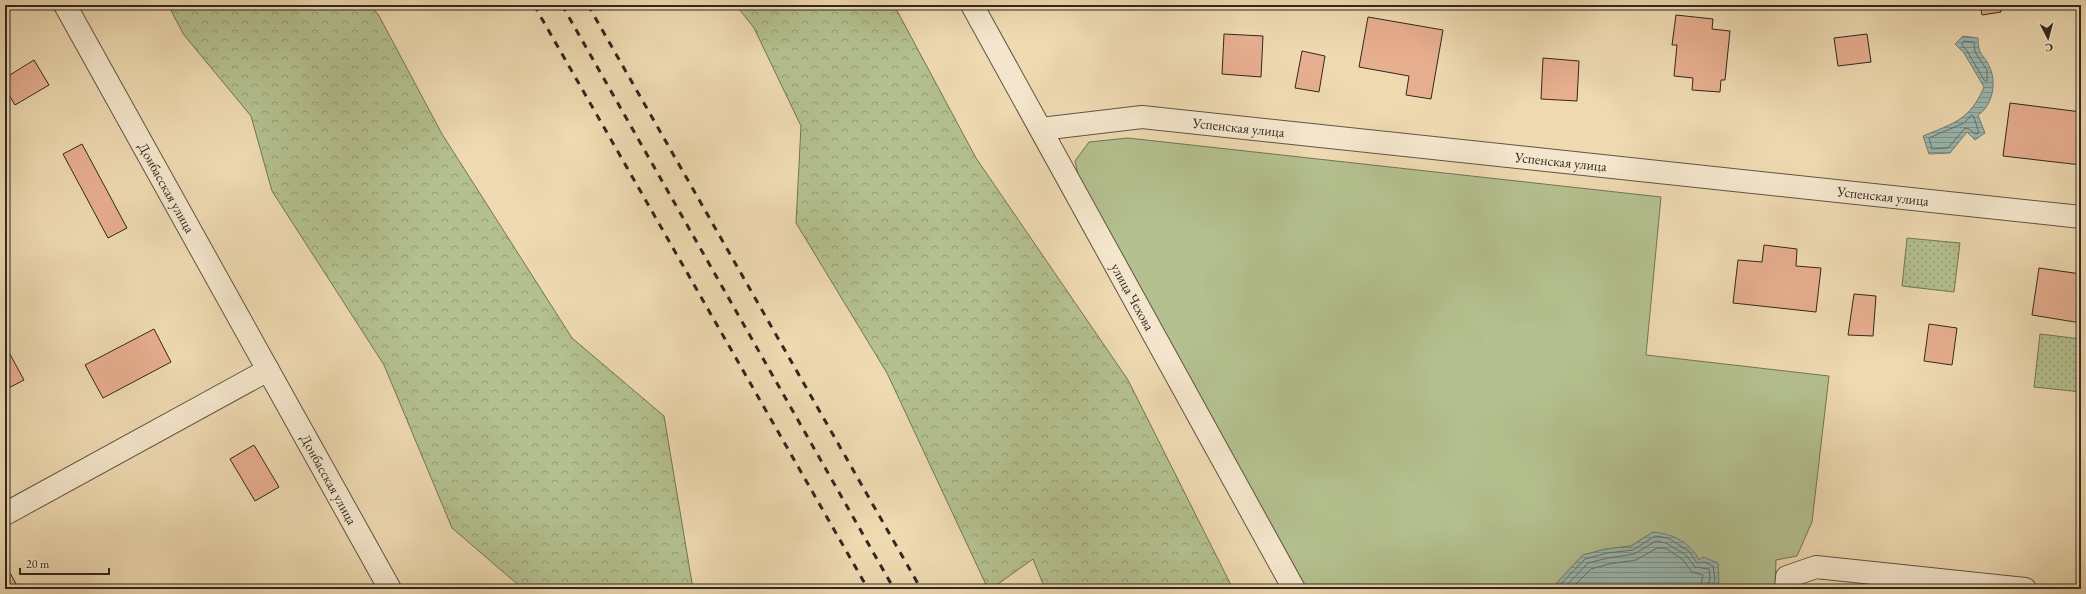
<svg xmlns="http://www.w3.org/2000/svg" width="2086" height="594" font-family="'EB Garamond',serif">
  <defs>
    <pattern id="forest-crowns" width="20" height="18" patternUnits="userSpaceOnUse"><rect width="20" height="18" fill="#b4c08f"/><path d="M2 6a3 3 0 1 1 6 0M12 15a3 3 0 1 1 6 0" fill="none" stroke="#939c74"/></pattern>
    <pattern id="garden-dots" width="8" height="8" patternUnits="userSpaceOnUse"><rect width="8" height="8" fill="#b4c08f"/><path d="M2 2h.1M6 6h.1" fill="none" stroke="#939c74" stroke-width="1.8" stroke-linecap="round"/></pattern>
    <pattern id="water-rules" width="6" height="5" patternUnits="userSpaceOnUse"><rect width="6" height="5" fill="#9bb9b3"/><path d="M0 2.5h6" fill="none" stroke="#7f9691"/></pattern>
  </defs>
  <rect width="100%" height="100%" fill="#eed9b1"/>
  <filter id="stains"><feTurbulence type="fractalNoise" baseFrequency=".005" numOctaves="4"/><feColorMatrix values="0 0 0 0 .2 0 0 0 0 .09 0 0 0 0 .02 0 0 0 .5 -.17"/></filter>
  <radialGradient id="worn" r=".72"><stop offset=".6" stop-color="#630" stop-opacity="0"/><stop offset="1" stop-color="#630" stop-opacity=".3"/></radialGradient>
  <path fill="#b4c08f" stroke="#727456" d="M1128 138 1661 197 1646 355 1829 376 1812 522 1797 556 1776 560 1775 589H1713L1719 582 1699 560 1653 532 1631 546 1606 549 1583 555 1551 589H1305L1080 183 1075 161 1089 142Z"/>
  <g fill="url(#forest-crowns)" stroke="#727456">
    <path d="M168 5H370L378 14 442 134 572 338 664 416 693 589H523L452 528 384 365 272 191 251 116 184 35Z"/>
    <path d="M736 5H894L976 158 1128 380 1233 589H1045L1033 559 991 589H988L887 373 796 223 801 126 754 28Z"/>
  </g>
  <g fill="url(#garden-dots)" stroke="#727456">
    <path d="M1907 238 1960 243 1954 292 1902 286Z"/>
    <path d="M2040 334 2081 339V392L2034 387Z"/>
  </g>
  <g fill="url(#water-rules)" stroke="#717f77">
    <path d="M1963 36 1978 38C1978 57 1984 53 1990 68 1997 84 1992 106 1978 115L1985 133 1975 140 1967 132 1950 153 1929 154 1923 136C1954 123 1970 120 1984 87L1964 53 1955 44Z"/>
    <path d="M1653 532C1673 534 1690 542 1699 560L1703 557 1718 563 1719 582 1713 589H1551L1583 555 1606 549 1631 546Z"/>
  </g>
  <g fill="none" stroke-linecap="round" stroke-linejoin="round">
    <g stroke="#667068" stroke-width="1">
      <path d="M1964 41 1974 42 1975 52 1987 70V81L1984 80 1967 51 1962 45Z"/>
      <path d="M1972 115 1974 117 1979 133 1975 134 1969 129 1965 128 1948 148 1932 149 1929 138 1964 123Z"/>
      <path d="M1556 589 1585 559 1607 553 1633 550 1655 536 1668 538 1690 552 1697 563 1704 562 1713 566 1715 580 1711 589"/>
      <path d="M1563 589 1588 563 1608 558 1634 554 1656 541 1666 543 1686 555 1695 567 1709 569 1710 579 1706 589"/>
      <path d="M1571 589 1591 569 1609 564 1636 560 1657 548H1665L1682 559 1692 572 1703 575 1700 589"/>
    </g>
  </g>
  <g fill="#e7ae90" stroke="#31281e">
    <path d="M1980 5H2000L2001 12 1982 15Z"/>
    <path d="M1676 15 1713 19 1712 29 1730 31 1725 80H1721L1720 92 1692 90 1693 78 1674 76 1677 45H1672Z"/>
    <path d="M1368 17 1443 30 1431 99 1406 95 1409 76 1359 67Z"/>
    <path d="M1224 34 1263 36 1261 77 1222 74Z"/>
    <path d="M1867 34 1871 62 1838 66 1834 38Z"/>
    <path d="M1302 51 1325 56 1319 92 1295 88Z"/>
    <path d="M1543 58 1579 61 1577 101 1541 99Z"/>
    <path d="M34 60 49 85 15 105 5 88V78Z"/>
    <path d="M2010 103 2081 112V165L2003 156Z"/>
    <path d="M82 144 127 228 108 238 63 154Z"/>
    <path d="M1764 245 1797 249 1796 266 1821 268 1816 312 1733 303 1738 260 1762 262Z"/>
    <path d="M2039 268 2081 274V323L2032 315Z"/>
    <path d="M1854 294 1876 296 1873 336 1848 335Z"/>
    <path d="M1929 324 1957 328 1952 365 1924 361Z"/>
    <path d="M154 329 171 362 103 398 85 365Z"/>
    <path d="M5 345 24 380 5 390Z"/>
    <path d="M254 445 279 487 255 501 230 459Z"/>
    <path d="M10 573 19 589H5V576Z"/>
  </g>
  <g fill="none" stroke-linecap="round" stroke-linejoin="round">
    <g stroke="#605443" stroke-width="24">
      <g id="minor">
        <path id="s1" d="M65 5 268 370"/>
        <path id="s2" d="M972 5 1294 589"/>
        <path id="s3" d="M1041 129 1142 117 2081 217"/>
        <path id="s4" d="M5 514 268 370 390 589"/>
        <path d="M1786 589 1787 577 1816 567 2025 589"/>
      </g>
    </g>
    <use href="#minor" stroke="#f4e6cc" stroke-width="22"/>
    <g stroke="#31281e" stroke-width="3" stroke-dasharray="7 7" stroke-linecap="butt">
      <path d="M534 5 868 589"/>
      <path d="M562 5 894 589"/>
      <path d="M588 5 921 589"/>
    </g>
  </g>
  <g text-anchor="middle" dominant-baseline="central" stroke-width="3" stroke-linejoin="round" paint-order="stroke">
    <g font-size="14" fill="#31281e" stroke="#f4e6cc">
      <text stroke="none"><textPath href="#s3" startOffset="199">Успенская улица</textPath></text>
      <text stroke="none"><textPath href="#s3" startOffset="523">Успенская улица</textPath></text>
      <text stroke="none"><textPath href="#s1" startOffset="209">Донбасская улица</textPath></text>
      <text stroke="none"><textPath href="#s3" startOffset="847">Успенская улица</textPath></text>
      <text stroke="none"><textPath href="#s2" startOffset="333">улица Чехова</textPath></text>
      <text stroke="none"><textPath href="#s4" startOffset="425">Донбасская улица</textPath></text>
    </g>
  </g>
  <rect width="2086" height="594" fill="none" stroke="#eed9b1" stroke-width="20"/>
  <rect x="6" y="6" width="2074" height="582" fill="none" stroke="#31281e" stroke-width="2"/>
  <rect x="10" y="10" width="2066" height="574" fill="none" stroke="#31281e"/>
  <g transform="translate(2048 38) rotate(174)" stroke="#f4e6cc" stroke-width="3" paint-order="stroke">
  <path d="M0-3L7 15L0 10L-7 15Z" fill="#31281e"/>
  <text y="-6" font-size="11" font-weight="bold" text-anchor="middle" fill="#31281e">С</text>
  </g>
  <path d="M20 568v6h89v-6" fill="none" stroke="#31281e" stroke-width="2"/>
  <text x="26" y="568" font-size="12" fill="#31281e" stroke="#f4e6cc" stroke-width="3" paint-order="stroke">20 m</text>
  <rect width="100%" height="100%" filter="url(#stains)"/>
  <rect width="100%" height="100%" fill="url(#worn)"/>
</svg>
